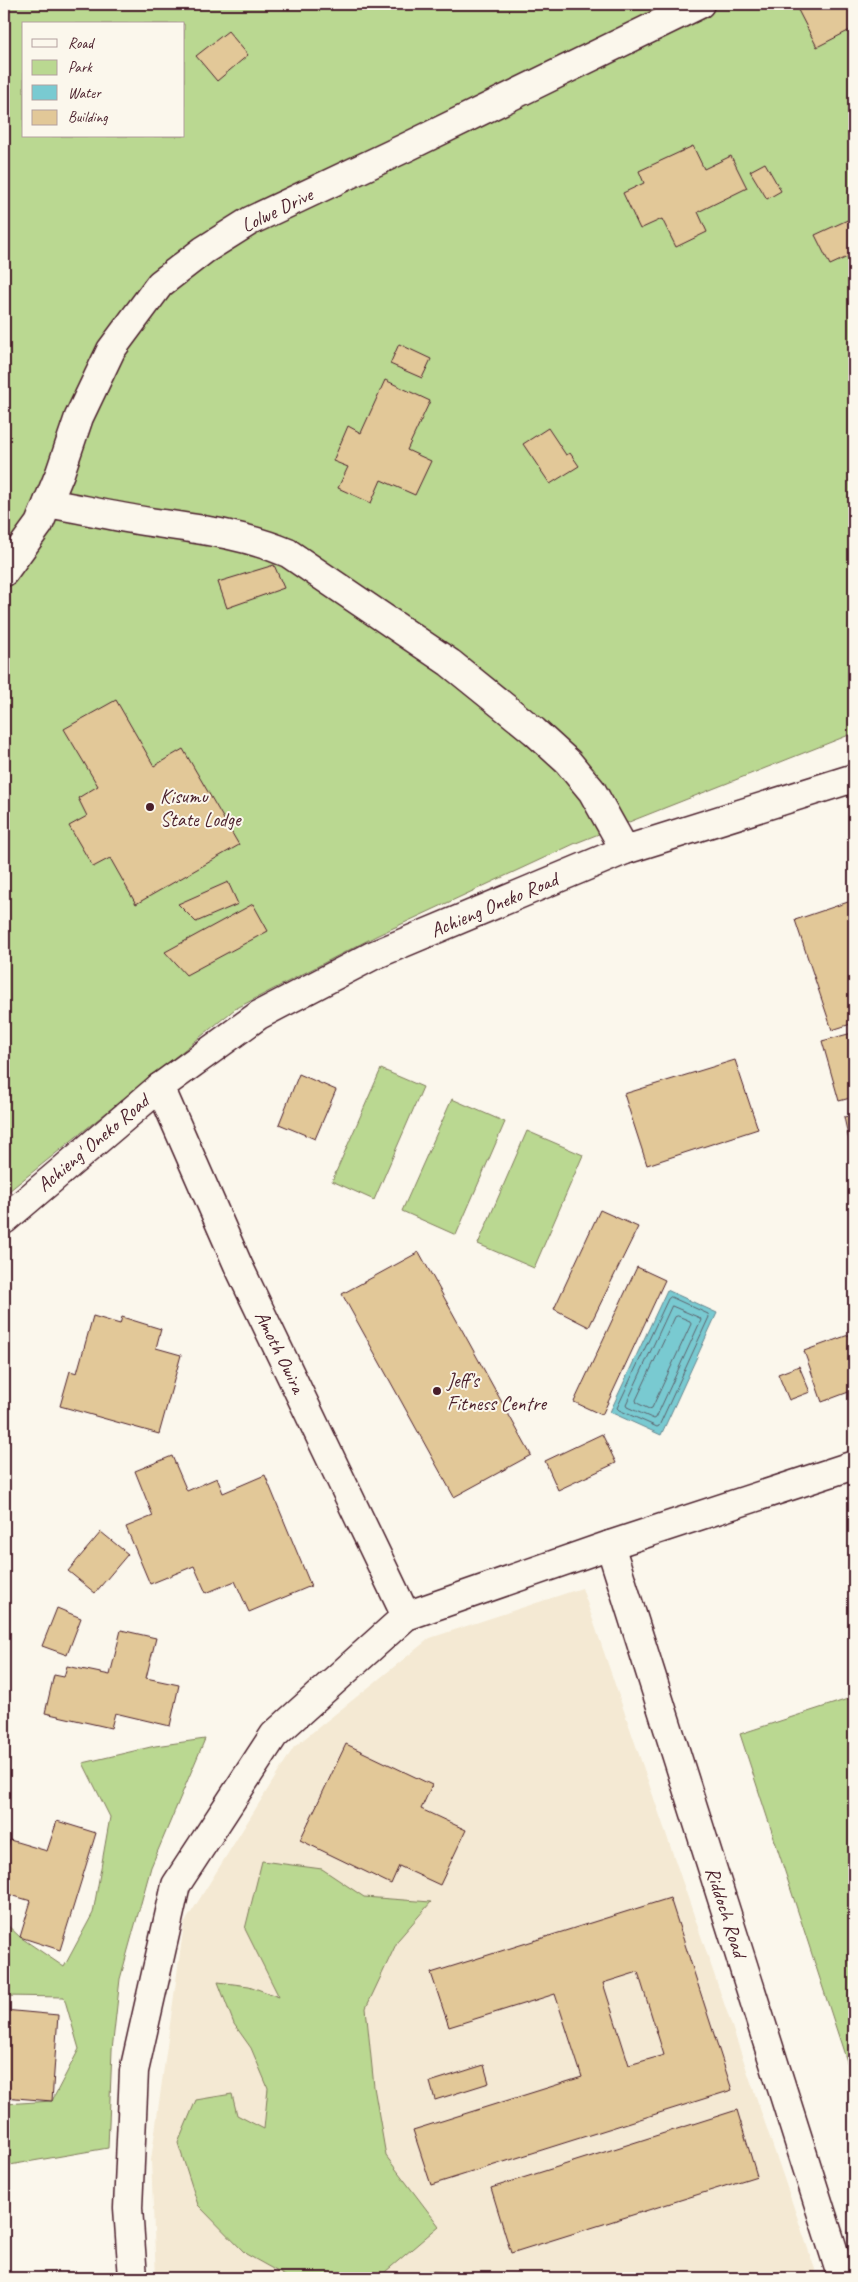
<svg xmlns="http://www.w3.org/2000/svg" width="858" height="2282" font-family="Caveat,sans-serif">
  <rect width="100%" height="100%" fill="#fbf7ec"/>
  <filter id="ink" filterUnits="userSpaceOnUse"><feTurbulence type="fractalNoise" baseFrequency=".02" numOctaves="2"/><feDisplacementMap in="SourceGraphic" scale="10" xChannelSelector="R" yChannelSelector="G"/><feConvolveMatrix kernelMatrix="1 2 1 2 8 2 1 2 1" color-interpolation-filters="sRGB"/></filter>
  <g filter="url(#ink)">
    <path fill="#f4e9d3" d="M582 1588 818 2278H156L151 2160 184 1924 294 1747 430 1638Z"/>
    <g fill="#bad891" stroke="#827c5e" fill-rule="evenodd">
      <path d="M4 4H698L304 196 168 279 712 4H854V733L576 843 376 936 235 1009 4 1195ZM24 24H184V136H24Z"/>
      <path d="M381 1069 423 1087 374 1200 332 1181Z"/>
      <path d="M452 1099 505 1122 456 1235 402 1211Z"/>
      <path d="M527 1131 583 1155 534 1268 478 1244Z"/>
      <path d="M854 1697V2083L740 1734Z"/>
      <path d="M205 1739 151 1867 120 1979 112 2050 108 2148 4 2166V2104L52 2101 79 2049 64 1997 4 1996V1922L20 1937 64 1967 93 1913 110 1817 83 1763 155 1746Z"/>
      <path d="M262 1861 322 1869 364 1897 431 1902 398 1940 366 2008 374 2087 386 2156 439 2226 378 2278H289L246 2254 198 2205 178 2143 196 2100 232 2094 237 2115 264 2129 268 2088 251 2048 234 2024 218 1982 249 1986 279 1997 245 1929Z"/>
      <path d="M428 2271 488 2274 491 2278H428Z"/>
    </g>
    <path fill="#79cad1" stroke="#66868f" d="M667 1290 717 1313 661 1435 610 1412Z"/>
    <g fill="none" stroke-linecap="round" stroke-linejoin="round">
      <g stroke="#5d636d" stroke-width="1">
        <path d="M671 1297 708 1314 709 1317 659 1426 657 1427 619 1410 617 1408 668 1299Z"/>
        <path d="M672 1306 700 1318 701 1320 656 1418 654 1419 627 1407 626 1405Z"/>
        <path d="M678 1316 690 1321 691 1324 652 1408 649 1409 637 1403 636 1400 675 1317Z"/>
      </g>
    </g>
    <g fill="#e2c898" stroke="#4a1f2b" fill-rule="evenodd">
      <path d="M810 4H854V28L817 47 798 10Z"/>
      <path d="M228 31 248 55 217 81 196 56Z"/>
      <path d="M693 146 704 169 731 156 747 188 698 212 707 232 676 247 662 219 640 229 623 193 644 183 639 171Z"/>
      <path d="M765 163 781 191 767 199 750 171Z"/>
      <path d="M854 217V254L830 265 815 235Z"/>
      <path d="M399 344 431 359 422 378 390 364Z"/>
      <path d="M385 380 430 401 407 450 431 461 415 495 381 480 371 503 338 488 348 467 333 461 348 426 361 433Z"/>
      <path d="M548 428 566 455 570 453 579 466 550 484 523 444Z"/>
      <path d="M274 565 284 588 227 608 218 582Z"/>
      <path d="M116 700 154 766 183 749 239 845 136 904 110 858 93 867 69 826 87 816 78 798 98 786 64 729Z"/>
      <path d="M228 882 238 904 196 922 178 904Z"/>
      <path d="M854 900V1023L832 1030 795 920Z"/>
      <path d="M253 904 268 931 186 975 165 952Z"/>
      <path d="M852 1033 854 1042V1097L839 1101 822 1041Z"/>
      <path d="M735 1060 758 1129 647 1165 624 1094Z"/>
      <path d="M299 1074 336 1090 315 1139 279 1124Z"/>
      <path d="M854 1115V1164L844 1117Z"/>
      <path d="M600 1210 638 1227 589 1327 554 1309Z"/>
      <path d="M419 1252 531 1455 454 1497 342 1294Z"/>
      <path d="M637 1267 665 1280 602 1415 574 1402Z"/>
      <path d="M93 1316 120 1324 122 1317 161 1329 156 1348 181 1355 159 1434 60 1406 70 1371 77 1373Z"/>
      <path d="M854 1333V1390L822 1402 804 1351Z"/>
      <path d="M799 1366 810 1392 789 1400 778 1374Z"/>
      <path d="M602 1434 616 1463 558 1490 545 1461Z"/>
      <path d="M172 1456 187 1491 217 1478 223 1493 265 1475 311 1586 249 1612 235 1581 206 1593 194 1566 150 1584 126 1527 153 1516 135 1471Z"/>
      <path d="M101 1532 128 1554 95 1593 68 1571Z"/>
      <path d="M57 1608 81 1618 67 1655 42 1646Z"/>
      <path d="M121 1630 156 1638 146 1678 179 1685 170 1726 115 1713 111 1728 45 1713 54 1675 64 1677 67 1666 110 1675Z"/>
      <path d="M346 1744 432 1785 421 1809 466 1830 440 1885 399 1866 391 1884 300 1840Z"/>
      <path d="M57 1821 96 1833 60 1950 20 1937 31 1901 4 1893V1862L10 1840 47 1851Z"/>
      <path d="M670 1898 732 2090 431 2185 413 2130 582 2077 555 1994 449 2027 431 1973ZM638 1972 664 2055 629 2065 603 1983Z"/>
      <path d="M4 2010 58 2015 52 2101 4 2097Z"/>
      <path d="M484 2065 489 2083 435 2100 430 2082Z"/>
      <path d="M737 2110 757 2176 511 2253 491 2188Z"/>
    </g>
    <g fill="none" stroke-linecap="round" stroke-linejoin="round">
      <g stroke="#4a1f2b" stroke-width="31">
        <g id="minor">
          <path d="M48 503C82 509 116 517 150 522 197 529 243 534 288 553L450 663 534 731 568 762 592 791 625 850"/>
          <path d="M4 572 39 524 60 473 79 417 111 350 160 284 204 250 250 221 409 146 700 4"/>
          <path d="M160 1087 238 1265 406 1616"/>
          <path d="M610 1545 842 2278"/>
          <path d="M133 2278 128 2208 134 2071 176 1885 274 1735 406 1616 610 1545 854 1465"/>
        </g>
      </g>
      <g stroke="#4a1f2b" stroke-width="31">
        <path id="secondary" d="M4 1220 160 1087 259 1015 372 956 625 850 854 778"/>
      </g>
      <use href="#minor" stroke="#fbf7ec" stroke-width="28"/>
      <use href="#secondary" stroke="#fbf7ec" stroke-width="28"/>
    </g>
  </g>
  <g fill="#4a1f2b" stroke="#fbf7ec" stroke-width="2">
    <circle cx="150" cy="807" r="5"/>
    <circle cx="437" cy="1391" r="5"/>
  </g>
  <g text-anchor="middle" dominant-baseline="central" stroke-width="4" stroke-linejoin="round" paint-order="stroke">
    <g font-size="20" fill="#4a1f2b" stroke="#fbf7ec">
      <text transform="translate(277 210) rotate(-26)">Lolwe Drive</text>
      <text transform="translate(494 905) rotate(-23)">Achieng Oneko Road</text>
      <text transform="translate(93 1143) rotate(-40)">Achieng' Oneko Road</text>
      <text transform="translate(280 1352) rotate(64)">Amoth Owira</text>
      <text transform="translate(726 1912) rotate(72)">Riddoch Road</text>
    </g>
    <g font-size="20" fill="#4a1f2b" stroke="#fbf7ec" text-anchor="start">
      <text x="160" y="796">Kisumu<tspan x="160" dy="23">State Lodge</tspan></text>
      <text x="447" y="1380">Jeff's<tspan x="447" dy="23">Fitness Centre</tspan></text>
    </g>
  </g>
  <rect width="858" height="2282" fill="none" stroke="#fbf7ec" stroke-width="20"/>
  <rect x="10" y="10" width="838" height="2262" fill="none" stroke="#4a1f2b" stroke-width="2" filter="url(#ink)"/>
  <rect x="22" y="22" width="162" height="115" fill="#fbf7ec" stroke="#b4a19f"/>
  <rect x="32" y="39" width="25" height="8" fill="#fbf7ec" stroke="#b4a19f"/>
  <text x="68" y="48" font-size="15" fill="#4a1f2b">Road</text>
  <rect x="32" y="60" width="25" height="15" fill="#bad891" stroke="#b4a19f"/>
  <text x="68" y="72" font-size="15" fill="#4a1f2b">Park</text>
  <rect x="32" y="85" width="25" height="15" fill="#79cad1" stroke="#b4a19f"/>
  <text x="68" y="98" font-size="15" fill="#4a1f2b">Water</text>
  <rect x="32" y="110" width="25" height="15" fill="#e2c898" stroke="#b4a19f"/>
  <text x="68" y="122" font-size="15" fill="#4a1f2b">Building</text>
</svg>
